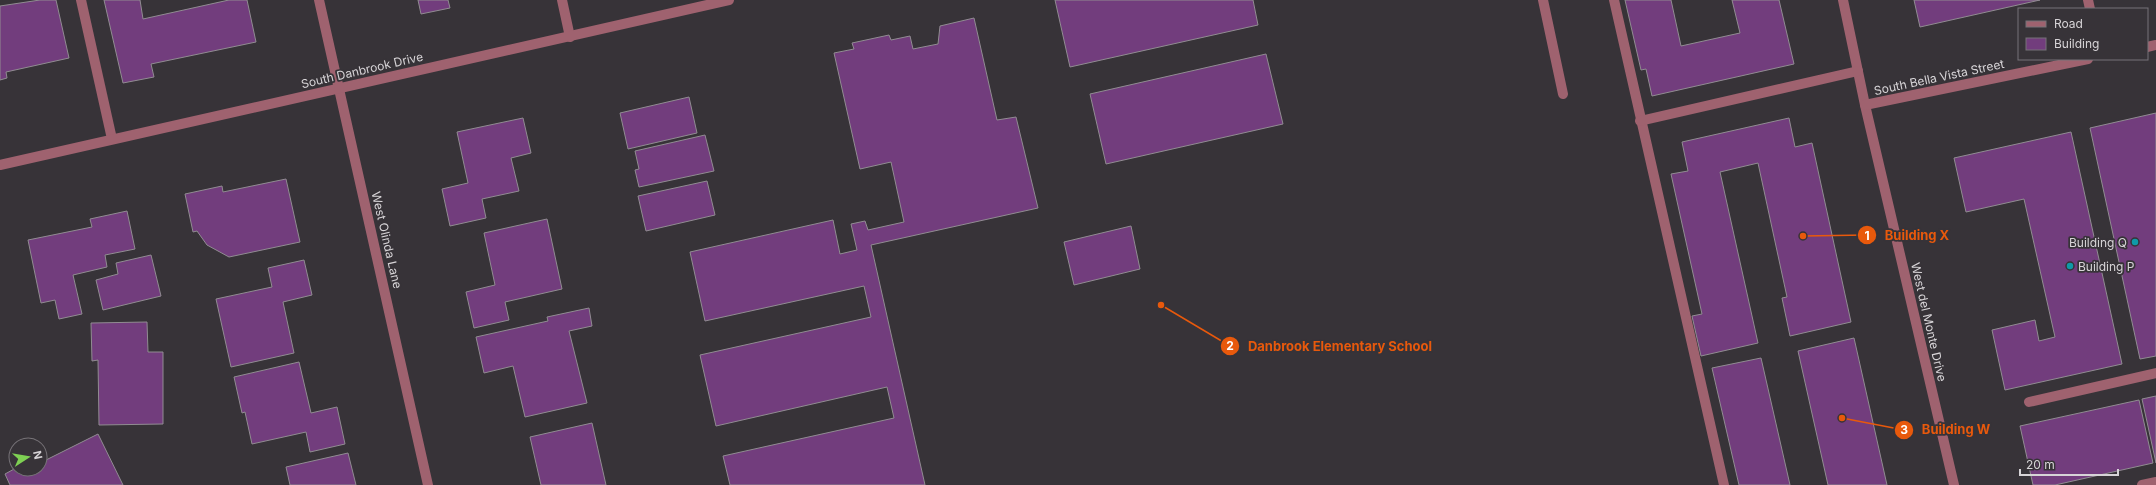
<svg xmlns="http://www.w3.org/2000/svg" width="2156" height="485" font-family="Inter,sans-serif">
  <rect width="100%" height="100%" fill="#373338"/>
  <g fill="#723d7d" stroke="#918c92">
    <path d="M40 0H56L69 58 6 72 7 78 0 80V6Z"/>
    <path d="M104 0H140L143 19 229 0H247L256 42 151 64 154 77 123 83Z"/>
    <path d="M418 0H448L450 8 421 14Z"/>
    <path d="M1055 0H1253L1258 25 1070 67Z"/>
    <path d="M1625 0H1671L1681 46 1740 33 1732 0H1779L1794 64 1652 96 1646 69 1641 70Z"/>
    <path d="M1914 0H2040L1920 27Z"/>
    <path d="M974 18 997 120 1016 117 1038 208 871 245 925 485H730L723 456 894 418 887 387 716 426 700 355 871 317 864 286 705 321 690 252 833 220 840 254 857 250 851 224 865 221 868 230 904 222 891 162 860 169 834 53 854 49 852 43 889 35 891 40 910 36 913 49 938 44 940 26Z"/>
    <path d="M1266 54 1283 124 1106 164 1090 94Z"/>
    <path d="M689 97 697 133 628 149 620 113Z"/>
    <path d="M2156 113V356L2140 359 2090 128Z"/>
    <path d="M523 118 531 153 511 158 519 191 482 199 486 218 450 226 442 189 468 183 457 132Z"/>
    <path d="M1789 118 1795 147 1812 143 1851 322 1790 336 1782 298 1787 297 1758 163 1720 172 1758 343 1701 356 1692 316 1702 314 1671 174 1688 171 1682 142Z"/>
    <path d="M2071 132 2122 364 2005 390 1992 330 2035 320 2039 341 2055 337 2024 199 1966 212 1954 158Z"/>
    <path d="M705 135 714 171 639 187 635 170 639 169 635 151Z"/>
    <path d="M286 179 300 242 229 257 207 245 197 231 193 232 185 194 222 186 223 192Z"/>
    <path d="M707 181 715 215 646 231 638 196Z"/>
    <path d="M127 211 135 249 105 255 107 267 73 275 82 314 59 319 55 300 41 303 28 240 92 227 90 219Z"/>
    <path d="M547 219 562 289 505 302 509 320 474 328 466 292 495 285 484 233Z"/>
    <path d="M1131 226 1140 269 1074 285 1064 242Z"/>
    <path d="M151 255 161 296 103 310 96 280 118 274 116 263Z"/>
    <path d="M304 260 312 295 283 302 294 353 231 367 216 299 272 287 268 268Z"/>
    <path d="M589 308 592 326 569 331 587 403 525 417 513 366 484 373 476 337 548 321 547 317Z"/>
    <path d="M147 322 148 352H163V424L99 425 98 360 92 361 91 323Z"/>
    <path d="M1854 338 1887 485H1828L1798 351Z"/>
    <path d="M1761 358 1790 485H1739L1712 368Z"/>
    <path d="M299 362 311 413 337 407 345 444 310 452 306 432 252 444 245 412 242 413 234 377Z"/>
    <path d="M2156 396V463L2142 399Z"/>
    <path d="M2139 400 2153 463 2055 485H2033L2020 426Z"/>
    <path d="M592 423 606 485H541L530 437Z"/>
    <path d="M98 434 123 485H10L5 474 16 468 40 469V463Z"/>
    <path d="M348 453 356 485H290L286 467Z"/>
  </g>
  <g fill="none" stroke-linecap="round" stroke-linejoin="round">
    <g stroke="#9f626f" stroke-width="10">
      <path d="M81 0 112 139"/>
      <path d="M319 0 428 485"/>
      <path d="M562 0 570 37"/>
      <path d="M1543 0 1563 94"/>
      <path d="M1614 0 1724 485"/>
      <path d="M1843 0 1865 105 1954 485"/>
      <path d="M2088 0 2090 9"/>
      <path d="M2147 47 2156 45"/>
      <path d="M1865 105 2088 59"/>
      <path d="M1640 121 1858 71"/>
      <path d="M0 165 729 0"/>
      <path d="M2029 402 2156 373"/>
      <path d="M2142 485 2156 482"/>
    </g>
  </g>
  <g fill="#0f9aa8" stroke="#373338" stroke-width="1.5">
    <circle cx="2135" cy="242" r="4"/>
    <circle cx="2070" cy="266" r="4"/>
  </g>
  <g text-anchor="middle" dominant-baseline="central" stroke-width="3.5" stroke-linejoin="round" paint-order="stroke">
    <g font-size="12" fill="#d7d4d7" stroke="#373338">
      <text transform="translate(362 70) rotate(-13)">South Danbrook Drive</text>
      <text transform="translate(1939 77) rotate(-12)">South Bella Vista Street</text>
      <text transform="translate(387 240) rotate(77)">West Olinda Lane</text>
      <text transform="translate(1929 322) rotate(77)">West del Monte Drive</text>
    </g>
    <g font-size="12" fill="#d7d4d7" stroke="#373338" text-anchor="end">
      <text x="2127" y="242">Building Q</text>
      <text x="2078" y="266" text-anchor="start">Building P</text>
    </g>
  </g>
  <path fill="none" stroke="#e8590c" stroke-width="1.5" d="M1803 236L1867 235M1161 305L1230 346M1842 418L1904 430"/>
  <g fill="#e8590c" stroke="#373338" stroke-width="1.5">
    <circle cx="1803" cy="236" r="4"/>
    <circle cx="1161" cy="305" r="4"/>
    <circle cx="1842" cy="418" r="4"/>
    <circle cx="1867" cy="235" r="10"/>
    <circle cx="1230" cy="346" r="10"/>
    <circle cx="1904" cy="430" r="10"/>
  </g>
  <g font-size="12" text-anchor="middle" font-weight="bold" fill="#fff">
    <text x="1867" y="240">1</text>
    <text x="1230" y="350">2</text>
    <text x="1904" y="434">3</text>
  </g>
  <g font-size="13" text-anchor="middle" font-weight="bold" fill="#e8590c" stroke="#373338" stroke-width="3.5" stroke-linejoin="round" paint-order="stroke">
    <text x="1917" y="240">Building X</text>
    <text x="1340" y="351">Danbrook Elementary School</text>
    <text x="1956" y="434">Building W</text>
  </g>
  <rect x="2018" y="8" width="130" height="52" fill="#373338" stroke="#777378"/>
  <rect x="2026" y="21" width="20" height="6" fill="#9f626f" stroke="#777378"/>
  <text x="2054" y="28" font-size="12" fill="#d7d4d7">Road</text>
  <rect x="2026" y="38" width="20" height="12" fill="#723d7d" stroke="#777378"/>
  <text x="2054" y="48" font-size="12" fill="#d7d4d7">Building</text>
  <g transform="translate(28 457) rotate(78)"><circle r="19" fill="#373338" stroke="#777378"/>
  <path d="M0-3L7 15L0 10L-7 15Z" fill="#7ed053"/>
  <text y="-6" font-size="11" font-weight="bold" text-anchor="middle" fill="#d7d4d7">N</text>
  </g>
  <path d="M2020 469v6h98v-6" fill="none" stroke="#d7d4d7" stroke-width="2"/>
  <text x="2026" y="469" font-size="12" fill="#d7d4d7" stroke="#373338" stroke-width="3" paint-order="stroke">20 m</text>
</svg>
